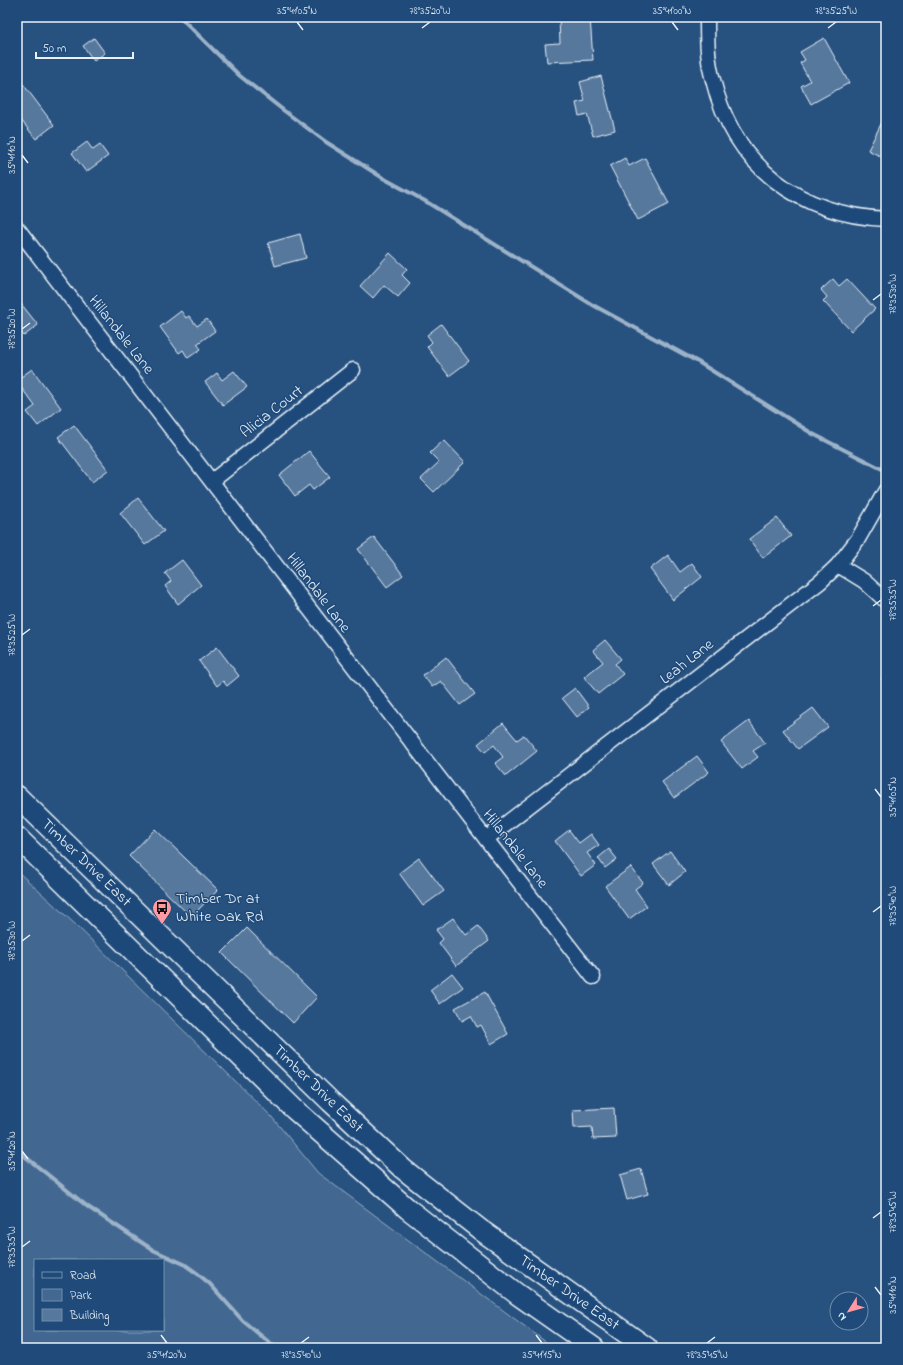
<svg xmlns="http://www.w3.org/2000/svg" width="903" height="1365" font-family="'Indie Flower',sans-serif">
  <rect width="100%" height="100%" fill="#27517f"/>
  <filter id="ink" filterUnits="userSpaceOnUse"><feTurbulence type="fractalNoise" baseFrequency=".025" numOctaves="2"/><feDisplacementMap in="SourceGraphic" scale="8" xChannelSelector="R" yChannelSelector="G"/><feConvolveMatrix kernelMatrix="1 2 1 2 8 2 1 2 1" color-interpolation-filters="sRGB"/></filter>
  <g filter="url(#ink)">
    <path fill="#436891" stroke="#96acc4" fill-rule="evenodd" d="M17 871 76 925 271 1116 318 1173 554 1348H17ZM35 1260H163V1330H35Z"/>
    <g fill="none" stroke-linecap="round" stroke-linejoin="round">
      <g stroke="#9db3c9" stroke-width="4">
        <path d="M180 17 240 76 283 110 326 142 383 178 425 201 591 304 698 362 813 434 886 471"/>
        <path d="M17 1150 88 1207 153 1250 184 1264 198 1274 210 1284 243 1321 276 1348"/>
      </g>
    </g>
    <g fill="#57789d" stroke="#e8f1f8">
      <path d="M559 17H590L593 60 547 62 545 44 560 43Z"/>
      <path d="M94 38 105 53 94 61 83 46Z"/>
      <path d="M824 38 849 83 811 104 801 86 810 81 800 63 805 60 800 52Z"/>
      <path d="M601 76 615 130 593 136 587 114 579 116 576 103 585 101 580 82Z"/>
      <path d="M23 84 54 125 36 139 17 115V88Z"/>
      <path d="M882 122 886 124V159L868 150Z"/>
      <path d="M87 142 93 150 100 145 108 156 86 172 72 153Z"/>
      <path d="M625 158 629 166 645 158 669 204 638 220 610 166Z"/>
      <path d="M300 234 306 258 275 266 268 243Z"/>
      <path d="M390 253 407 269 402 275 410 283 398 297 384 285 373 298 360 286Z"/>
      <path d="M833 279 839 286 847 279 875 309 851 331 823 301 827 297 821 290Z"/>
      <path d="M22 305 38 325 24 336 20 331 17 333V309Z"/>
      <path d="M181 311 186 318 189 316 197 326 207 319 215 331 197 344 201 349 188 358 183 350 179 353 160 327Z"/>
      <path d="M441 324 469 361 449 376 427 347 432 342 427 335Z"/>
      <path d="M32 369 61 408 38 426 27 412 35 406 17 382V380Z"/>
      <path d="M234 371 247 387 223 405 205 382 217 373 222 380Z"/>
      <path d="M74 425 108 470 92 482 58 437Z"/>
      <path d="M444 440 465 462 434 492 421 479 439 462 430 453Z"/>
      <path d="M309 451 330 477 313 490 309 485 295 496 279 475Z"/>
      <path d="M138 498 164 531 145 545 120 513Z"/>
      <path d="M777 518 791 536 763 558 749 539Z"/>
      <path d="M374 537 403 575 387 587 358 549Z"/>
      <path d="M668 555 680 572 692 563 702 577 673 600 650 569Z"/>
      <path d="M182 560 201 585 178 604 165 586 171 581 165 573Z"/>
      <path d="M605 640 621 659 615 664 623 674 598 694 584 677 603 662 593 650Z"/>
      <path d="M217 647 239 676 227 686 223 681 217 686 199 661Z"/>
      <path d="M446 657 475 694 460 705 441 681 432 687 423 675Z"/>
      <path d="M886 675V686L881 679Z"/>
      <path d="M575 688 589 707 577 717 562 698Z"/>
      <path d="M813 708 828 727 798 749 783 730Z"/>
      <path d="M749 721 765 743 753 751 758 757 742 769 721 742Z"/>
      <path d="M503 723 517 740 524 735 537 751 506 776 495 763 503 757 494 745 485 752 478 744Z"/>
      <path d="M697 756 709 772 674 798 662 782Z"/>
      <path d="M155 829 218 890 191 917 129 856Z"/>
      <path d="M569 830 579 843 591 834 599 845 587 853 596 865 581 876 555 841Z"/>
      <path d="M609 849 617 859 605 868 598 858Z"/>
      <path d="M670 851 685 872 669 885 653 864Z"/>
      <path d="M419 858 444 891 423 906 399 873Z"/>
      <path d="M631 867 643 883 635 889 647 906 629 919 605 886Z"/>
      <path d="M453 918 466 935 478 926 489 941 456 966 439 943 443 939 436 930Z"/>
      <path d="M247 928 317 997 293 1023 222 953Z"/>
      <path d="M452 973 463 987 440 1004 430 990Z"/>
      <path d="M485 992 508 1034 491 1044 481 1025 477 1027 471 1016 462 1021 455 1008Z"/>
      <path d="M614 1108 616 1138 593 1139 592 1127 574 1128 573 1110Z"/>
      <path d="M641 1169 648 1194 627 1200 620 1175Z"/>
    </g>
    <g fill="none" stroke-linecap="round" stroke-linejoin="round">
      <g stroke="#e8f1f8" stroke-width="17">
        <g id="street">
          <path d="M707 17C707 38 707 60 713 80 734 166 799 215 886 219"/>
          <path d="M17 228 486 839 593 977"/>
          <path d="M212 481 353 370"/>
          <path d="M838 565 864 581 886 601"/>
          <path d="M486 839 820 582 838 565 858 539 886 490"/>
        </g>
      </g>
      <g stroke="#e8f1f8" stroke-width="23">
        <g id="secondary">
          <path d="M17 796 331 1102 403 1169 482 1231 647 1348"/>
          <path d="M17 837 294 1109 408 1209 517 1294 594 1348"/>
        </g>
      </g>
      <use href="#street" stroke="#1f4a7a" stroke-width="14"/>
      <use href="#secondary" stroke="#1f4a7a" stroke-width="20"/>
    </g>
  </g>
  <path fill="none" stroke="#e8f1f8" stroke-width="1.5" d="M297 22 303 30M672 22 678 30M422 28 430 22M828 28 836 22M22 155 28 163M873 300 881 294M22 329 30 323M873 606 881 600M22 635 30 629M875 789 881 797M873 912 881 906M22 941 30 935M22 1151 28 1159M873 1218 881 1212M22 1247 30 1241M875 1287 881 1295M161 1335 167 1343M536 1335 542 1343M301 1343 309 1337M707 1343 715 1337"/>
  <defs>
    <g id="bus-pin" transform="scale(1)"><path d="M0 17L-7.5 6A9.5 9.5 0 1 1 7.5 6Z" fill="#ff9aa2" stroke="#1f4a7a"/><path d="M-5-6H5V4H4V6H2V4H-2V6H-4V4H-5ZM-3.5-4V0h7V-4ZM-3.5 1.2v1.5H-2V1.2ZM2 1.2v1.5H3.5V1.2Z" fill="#111"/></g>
  </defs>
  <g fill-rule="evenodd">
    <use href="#bus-pin" x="162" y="908"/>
  </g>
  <g text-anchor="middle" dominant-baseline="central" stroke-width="3" stroke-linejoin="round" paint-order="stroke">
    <g font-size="16" fill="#e8f1f8" stroke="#1f4a7a">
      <text transform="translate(121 335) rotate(52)">Hillandale Lane</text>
      <text transform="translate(272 412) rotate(-38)">Alicia Court</text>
      <text transform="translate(318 593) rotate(53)">Hillandale Lane</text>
      <text transform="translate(687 662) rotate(-38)">Leah Lane</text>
      <text transform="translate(515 849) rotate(52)">Hillandale Lane</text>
      <text transform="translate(86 863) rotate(44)">Timber Drive East</text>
      <text transform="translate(318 1089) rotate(44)">Timber Drive East</text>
      <text transform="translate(569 1293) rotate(35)">Timber Drive East</text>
    </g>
    <g font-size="16" fill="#e8f1f8" stroke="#1f4a7a" text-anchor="start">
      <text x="176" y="899">Timber Dr at<tspan x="176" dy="18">White Oak Rd</tspan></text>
    </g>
  </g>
  <rect width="903" height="1365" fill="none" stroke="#1f4a7a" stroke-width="44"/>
  <rect x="34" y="1259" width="130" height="72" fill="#1f4a7a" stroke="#6f8dac"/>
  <rect x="42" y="1272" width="20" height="6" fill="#1f4a7a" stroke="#6f8dac"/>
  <text x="70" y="1279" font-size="12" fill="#e8f1f8">Road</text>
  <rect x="42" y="1289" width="20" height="12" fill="#436891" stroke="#6f8dac"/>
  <text x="70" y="1299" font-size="12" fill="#e8f1f8">Park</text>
  <rect x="42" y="1309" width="20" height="12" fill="#57789d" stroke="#6f8dac"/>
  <text x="70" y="1319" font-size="12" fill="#e8f1f8">Building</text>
  <g transform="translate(849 1311) rotate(233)"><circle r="19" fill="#1f4a7a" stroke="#6f8dac"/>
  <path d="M0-3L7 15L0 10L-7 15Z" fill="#ff9aa2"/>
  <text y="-6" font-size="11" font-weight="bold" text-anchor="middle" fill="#e8f1f8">N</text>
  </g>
  <path d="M36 52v6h97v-6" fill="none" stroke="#e8f1f8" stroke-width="2"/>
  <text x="42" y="52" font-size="12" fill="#e8f1f8" stroke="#1f4a7a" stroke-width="3" paint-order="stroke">50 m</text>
  <rect x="22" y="22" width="859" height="1321" fill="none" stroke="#e8f1f8" stroke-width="1.5"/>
  <g font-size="10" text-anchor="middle" fill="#e8f1f8">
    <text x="297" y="14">35°41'05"N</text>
    <text x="430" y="14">78°35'20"W</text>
    <text x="672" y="14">35°41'00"N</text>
    <text x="836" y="14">78°35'25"W</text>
    <text transform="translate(11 155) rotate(-90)" y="4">35°41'10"N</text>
    <text transform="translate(892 294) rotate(-90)" y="4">78°35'30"W</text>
    <text transform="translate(11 329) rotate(-90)" y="4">78°35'20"W</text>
    <text transform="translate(892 600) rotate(-90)" y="4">78°35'35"W</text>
    <text transform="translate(11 635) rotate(-90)" y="4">78°35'25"W</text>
    <text transform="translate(892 797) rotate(-90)" y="4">35°41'05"N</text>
    <text transform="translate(892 906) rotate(-90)" y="4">78°35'40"W</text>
    <text transform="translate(11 941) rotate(-90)" y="4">78°35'30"W</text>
    <text transform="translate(11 1151) rotate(-90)" y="4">35°41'20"N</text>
    <text transform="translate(892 1212) rotate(-90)" y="4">78°35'45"W</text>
    <text transform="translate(11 1247) rotate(-90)" y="4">78°35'35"W</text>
    <text transform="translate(892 1295) rotate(-90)" y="4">35°41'10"N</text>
    <text x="167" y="1358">35°41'20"N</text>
    <text x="301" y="1358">78°35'40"W</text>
    <text x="542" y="1358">35°41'15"N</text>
    <text x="707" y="1358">78°35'45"W</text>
  </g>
</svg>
